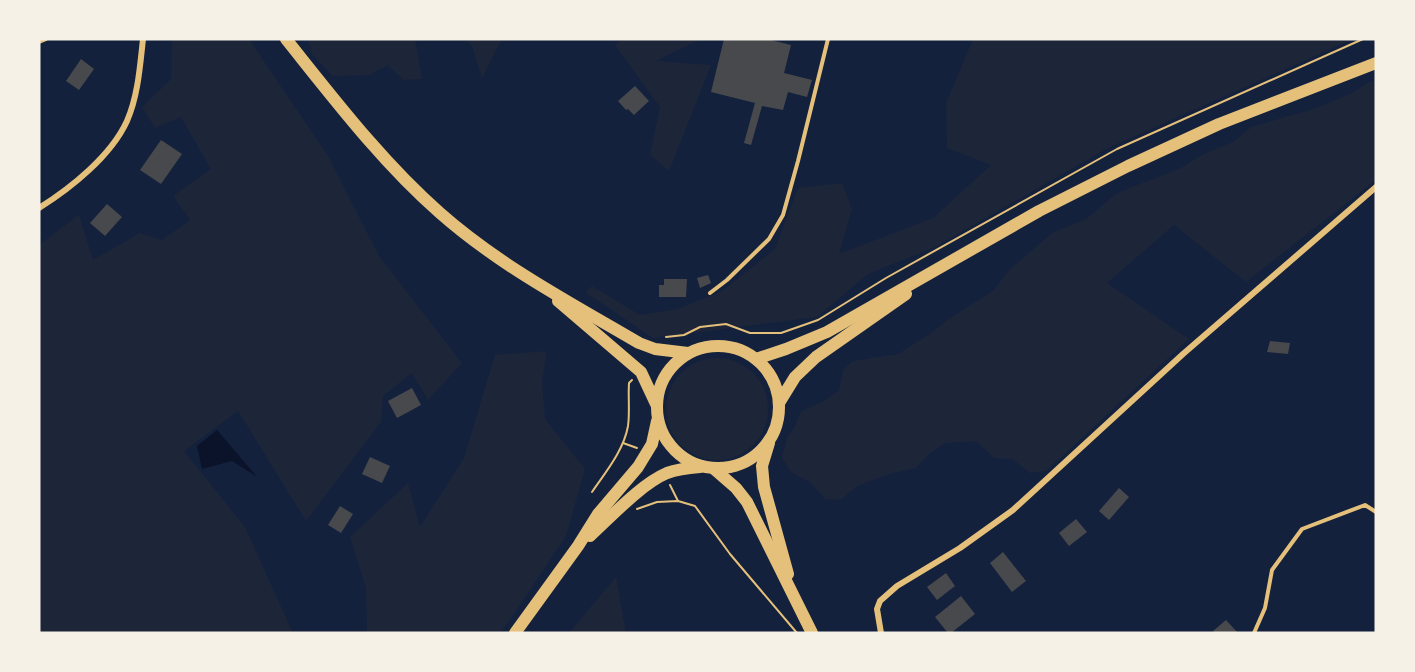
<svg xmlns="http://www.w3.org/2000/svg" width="1415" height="672" font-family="Poppins,sans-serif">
  <rect width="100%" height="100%" fill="#14213d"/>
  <g fill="#1d2539">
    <path d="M172 39H249L328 156 379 256 462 363 428 400 412 373 383 396 381 422 306 521 238 411 184 451 245 527 293 633H39V245L79 215 93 260 140 233 162 240 190 220 173 196 211 169 181 117 155 128 142 107 171 79Z"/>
    <path d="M308 39H415L422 79 404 80 388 65 369 75 333 76 312 54Z"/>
    <path d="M465 39H502L482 78 472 46Z"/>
    <path d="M622 39H701L656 61 711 65 669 171 650 155 660 107 615 45Z"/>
    <path d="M973 39H1353L1108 148 935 247 868 274 817 317 653 338 585 292 592 286 640 315 678 309 722 291 775 249 798 188 842 183 852 209 839 254 933 218 991 165 947 148 946 103Z"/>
    <path d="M1376 80V180L1246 282 1174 225 1107 283 1189 339 1046 471 1030 473 1012 459 994 458 976 441 945 443 929 454 916 468 889 474 859 485 840 500 825 499 810 482 791 472 782 458 787 438 794 428 801 411 824 401 839 390 843 370 853 361 898 354 933 332 947 320 993 291 1009 270 1052 233 1086 219 1117 193 1181 168 1203 154 1233 142 1251 127 1320 107 1354 92 1370 81Z"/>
    <path d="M547 351 542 381 545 419 585 469 566 536 508 623 499 633H367L366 588 350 537 408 483 420 527 464 458 495 355Z"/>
    <circle cx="717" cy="409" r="51"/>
    <path d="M616 577 626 633H569Z"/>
  </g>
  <path fill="#0b132b" d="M217 430 257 477 232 461 202 469 197 446Z"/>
  <g fill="#48494c">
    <path d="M724 39H767L791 45 784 73 812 80 807 97 788 92 783 110 762 106 751 145 744 143 755 103 711 92Z"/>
    <path d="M81 59 94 69 79 90 66 81Z"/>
    <path d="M635 86 649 101 634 115 628 109 626 110 618 101Z"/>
    <path d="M161 140 182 154 161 184 140 170Z"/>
    <path d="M107 204 122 217 105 236 90 223Z"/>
    <path d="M708 275 711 283 700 288 697 278Z"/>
    <path d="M664 279H687L686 297H659V285H664Z"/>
    <path d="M1270 341 1290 343 1288 354 1267 352Z"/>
    <path d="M412 388 421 405 397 418 388 401Z"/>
    <path d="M370 457 390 466 382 483 362 474Z"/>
    <path d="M1119 488 1129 497 1109 520 1099 511Z"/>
    <path d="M340 506 353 514 341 533 328 525Z"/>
    <path d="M1076 519 1087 532 1069 546 1059 533Z"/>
    <path d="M1003 552 1026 581 1012 592 990 563Z"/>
    <path d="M946 573 955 586 937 600 927 587Z"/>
    <path d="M961 596 975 614 951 633H948L935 617Z"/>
    <path d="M1226 620 1238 633H1215L1213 631Z"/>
  </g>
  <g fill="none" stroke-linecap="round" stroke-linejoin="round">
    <g stroke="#e5c07b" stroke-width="2">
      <path d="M666 337 684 335 700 327 726 324 750 333H781L818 320 886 278 1117 149 1363 39"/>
      <path d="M623 443 637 448"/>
      <path d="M670 485 678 501"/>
      <path d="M592 492C605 473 624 450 628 426 630 412 628 397 629 383L632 380"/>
      <path d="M637 509 657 502 678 501 695 506 730 554 797 633"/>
    </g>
    <g stroke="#e5c07b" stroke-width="4">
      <path d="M39 42 46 39"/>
      <path d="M710 293 727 280 769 239 783 215 798 161 828 39"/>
      <path d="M1254 633 1265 608 1272 570 1302 529 1365 505 1376 512"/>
    </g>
    <g stroke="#e5c07b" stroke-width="6">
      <path d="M39 208C71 188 111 156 127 121 138 96 140 66 143 39"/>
      <path d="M881 633 877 609 880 601 897 586 960 548 1013 510 1183 354 1376 187"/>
    </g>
    <g stroke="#e5c07b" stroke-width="12">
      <path d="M286 39C334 99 382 162 440 213 500 266 571 303 639 343L655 349 688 353"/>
      <path d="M558 301 641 372 656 404"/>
      <circle cx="718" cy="407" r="61"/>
      <path d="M756 359 786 349 827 332 1039 211 1128 166 1219 124 1376 63"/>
      <path d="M779 403 795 377 816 357 906 294"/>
      <path d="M769 443 762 466 764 487 788 574"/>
      <path d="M713 468 736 488 747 502 812 633"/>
      <path d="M590 536C611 517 641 484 667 473 678 469 688 468 700 467"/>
      <path d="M515 633 578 546 598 514 638 467 652 444 657 421"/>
    </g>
  </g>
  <rect width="1415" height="672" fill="none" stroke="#f6f1e7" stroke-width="81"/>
</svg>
